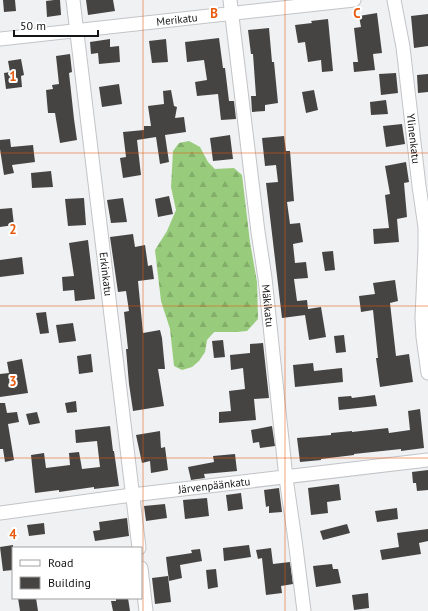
<svg xmlns="http://www.w3.org/2000/svg" width="428" height="611" font-family="'PT Sans',sans-serif">
  <defs>
    <pattern id="forest-firs" width="22" height="20" patternUnits="userSpaceOnUse"><rect width="22" height="20" fill="#98cc7c"/><path d="M5 1l3.5 6h-7zM16 11l3.5 6h-7z" fill="#82ae6a"/></pattern>
  </defs>
  <rect width="100%" height="100%" fill="#eff1f3"/>
  <path fill="url(#forest-firs)" d="M189 141 200 147 208 162 215 169 234 168 242 175 250 242 257 282 258 319 247 331 237 332H214L207 340 205 352 199 361 192 367 182 370 174 366 170 329 161 301 155 250 167 231 176 210 171 187 173 151 179 143Z"/>
  <g fill="#464442">
    <path d="M3 0H15L16 11 4 12Z"/>
    <path d="M54 0H60L61 15 47 17 46 1Z"/>
    <path d="M86 0H113L115 11 88 15Z"/>
    <path d="M377 13 382 53 373 54 375 70 354 72 353 62H358L354 28 361 27 359 16Z"/>
    <path d="M428 14V46L414 48 411 16Z"/>
    <path d="M328 19 333 71 322 72 321 60 308 62 305 42 298 43 295 25 312 23 311 21Z"/>
    <path d="M269 28 272 62H274L278 103 265 105V111L252 112 251 96H256L253 54H251L248 30Z"/>
    <path d="M219 38 223 68H225L229 101H234L236 119 221 120 218 94 197 96 195 82 207 80 204 60 187 62 185 42Z"/>
    <path d="M110 39V47L119 46 120 62 99 64 98 53 91 54 90 42Z"/>
    <path d="M166 39 168 62 152 63 149 41Z"/>
    <path d="M70 54 72 72 69 73 74 119 77 140 60 143 55 113H48L46 90 53 89 52 85 59 84 56 56Z"/>
    <path d="M21 59 24 75 21 76 22 87 6 89 4 73 10 72 8 61Z"/>
    <path d="M396 73 398 93 381 95 379 74Z"/>
    <path d="M428 74V92L418 93 417 75Z"/>
    <path d="M119 84 122 104 102 107 99 87Z"/>
    <path d="M171 90 174 106 177 107 175 118 184 117 186 132 165 135 169 162 160 164 156 137 137 140 141 175 123 178 120 158 126 157 123 132 144 130V126H151L148 106 164 104 163 91Z"/>
    <path d="M314 90 318 110 306 113 302 92Z"/>
    <path d="M386 100 388 114 371 115 370 102Z"/>
    <path d="M402 124 405 144 386 147 383 126Z"/>
    <path d="M230 135 233 159 213 161 210 138Z"/>
    <path d="M284 136 286 151H290L294 201 287 202 290 224 300 223 303 242 293 244 295 263 306 262 308 278 294 279 297 301 307 300 308 309 321 307 326 337 309 340 305 315 282 318 266 183 278 182 276 165 265 166 262 138Z"/>
    <path d="M10 139 11 147 33 145 35 162 12 165 14 173 4 175 0 149V140Z"/>
    <path d="M406 162 409 182 404 183 407 217 397 219 399 242 374 244 373 229 389 228 385 195 390 194 385 166Z"/>
    <path d="M51 171 53 187 32 188 31 173Z"/>
    <path d="M169 196 173 214 158 217 155 199Z"/>
    <path d="M84 198 86 225 68 226 65 199Z"/>
    <path d="M123 198 127 222 111 223 107 200Z"/>
    <path d="M12 208 14 225 0 227V209Z"/>
    <path d="M133 234 135 247 145 245 148 266 152 265 154 279 138 281 143 333 160 330 162 338 165 369H158L164 406 133 411 129 384 126 349H128L124 312 129 311 126 291 118 292 110 237Z"/>
    <path d="M88 240 95 299 75 301 74 290 63 291 62 277 74 276 69 243Z"/>
    <path d="M333 251 335 270 325 271 322 252Z"/>
    <path d="M22 257 24 274 0 277V260Z"/>
    <path d="M395 280 398 301 390 303 396 356 409 354 413 382 380 387 376 358H378L373 310 361 312 359 296 375 294 373 283Z"/>
    <path d="M46 312 49 333 40 334 36 313Z"/>
    <path d="M73 323 76 341 59 343 56 325Z"/>
    <path d="M344 335 346 352 336 353 334 336Z"/>
    <path d="M223 340 225 357 214 358 212 341Z"/>
    <path d="M263 343 269 398 254 399 256 420 219 423V412L231 411 229 391 245 389 243 368 231 370 230 355 250 353V344Z"/>
    <path d="M91 354 93 372 79 374 77 356Z"/>
    <path d="M22 359 28 393 0 397V374L9 373 7 362Z"/>
    <path d="M313 363 314 371 342 368 343 382 295 387 293 365Z"/>
    <path d="M375 395 377 406 339 410 338 397 351 396 352 398Z"/>
    <path d="M76 401 77 412 67 413 65 403Z"/>
    <path d="M0 403H5L7 413 17 412 19 422 8 424 14 460 5 462 3 449H0Z"/>
    <path d="M420 409 424 448 401 451V449L354 454V455L321 459V460L300 462 297 438 331 435V433L352 431V432L388 428 389 433 410 430 408 411Z"/>
    <path d="M37 412 40 423 29 425 26 414Z"/>
    <path d="M110 426 113 451H114L119 486 94 489V487L59 492V490L35 493 31 455 44 453 46 468 70 465 69 453 79 452 82 469 100 467 97 441 76 443 75 430Z"/>
    <path d="M272 426 275 446 260 448 259 442 253 443 251 430Z"/>
    <path d="M160 431 161 448 165 447 168 470 151 473 150 461 142 463 136 435Z"/>
    <path d="M235 454 237 471 204 474 205 478 191 480 188 467 214 462 213 456Z"/>
    <path d="M428 470V490L417 491 416 483H413L412 472Z"/>
    <path d="M339 484 341 500 327 502 328 513 311 515 308 488Z"/>
    <path d="M279 488 282 512 269 513V506L266 507 264 490Z"/>
    <path d="M241 493 243 509 228 511 226 495Z"/>
    <path d="M207 498 209 516 185 519 183 500Z"/>
    <path d="M165 504 167 518 146 521 144 506Z"/>
    <path d="M397 508 398 519 377 522 375 511Z"/>
    <path d="M127 518 129 536 95 541 93 531 100 530 99 522Z"/>
    <path d="M44 523 45 534 29 536 27 525Z"/>
    <path d="M347 524 350 533 323 540 320 531Z"/>
    <path d="M428 529V541L419 543 421 554 382 560 380 550 399 547 397 533Z"/>
    <path d="M13 545V570L3 571 0 547Z"/>
    <path d="M249 545 251 557 224 561 223 548Z"/>
    <path d="M271 548 273 564 290 562 293 584 281 586 282 593 266 595 262 558 258 559 256 550Z"/>
    <path d="M200 549 202 561 180 565 182 578 169 581 166 557 192 553 191 550Z"/>
    <path d="M332 564 333 569H338L341 583 316 587 313 566Z"/>
    <path d="M216 569 218 587 208 589 206 570Z"/>
    <path d="M168 576 171 602 155 604 152 578Z"/>
    <path d="M368 593 369 608 354 610 352 595Z"/>
    <path d="M18 598H36L38 611H20Z"/>
    <path d="M116 598H128L130 611H113L111 601H116Z"/>
  </g>
  <g fill="none" stroke-linecap="round" stroke-linejoin="round">
    <g stroke="#c2c4c7" stroke-width="15">
      <g id="minor">
        <path id="s1" d="M73 0 139 548"/>
        <path id="s2" d="M230 0 258 232 265 278 286 478 295 540 304 611"/>
        <path id="s3" d="M394 0 403 47 419 186 425 227V249L422 318 423 337 428 373"/>
        <path id="s4" d="M0 39 354 0"/>
        <path id="s5" d="M0 513 132 495 428 460"/>
        <path d="M141 568 146 611"/>
      </g>
    </g>
    <use href="#minor" stroke="#fff" stroke-width="13"/>
  </g>
  <path fill="none" stroke="#e8590c" stroke-width="1" stroke-opacity="0.55" d="M143 0V611M285 0V611M0 153H428M0 306H428M0 458H428"/>
  <g text-anchor="middle" dominant-baseline="central" stroke-width="4" stroke-linejoin="round" paint-order="stroke">
    <g font-size="11" fill="#141516" stroke="#fff">
      <text stroke="none"><textPath href="#s4" startOffset="178">Merikatu</textPath></text>
      <text stroke="none"><textPath href="#s3" startOffset="140">Ylinenkatu</textPath></text>
      <text stroke="none"><textPath href="#s1" startOffset="276">Erkinkatu</textPath></text>
      <text stroke="none"><textPath href="#s2" startOffset="308">Mäkikatu</textPath></text>
      <text stroke="none"><textPath href="#s5" startOffset="216">Järvenpäänkatu</textPath></text>
    </g>
  </g>
  <g font-size="13" text-anchor="middle" font-weight="bold" fill="#e8590c" stroke="#fff" stroke-width="4" stroke-linejoin="round" paint-order="stroke">
    <text x="214" y="18">B</text>
    <text x="357" y="18">C</text>
    <text x="13" y="81">1</text>
    <text x="13" y="234">2</text>
    <text x="13" y="386">3</text>
    <text x="13" y="539">4</text>
  </g>
  <rect x="12" y="547" width="130" height="52" fill="#ffffff" stroke="#a1a1a2"/>
  <rect x="20" y="560" width="20" height="6" fill="#ffffff" stroke="#a1a1a2"/>
  <text x="48" y="567" font-size="12" fill="#141516">Road</text>
  <rect x="20" y="577" width="20" height="12" fill="#464442" stroke="#a1a1a2"/>
  <text x="48" y="587" font-size="12" fill="#141516">Building</text>
  <path d="M14 30v6h84v-6" fill="none" stroke="#141516" stroke-width="2"/>
  <text x="20" y="30" font-size="12" fill="#141516" stroke="#ffffff" stroke-width="3" paint-order="stroke">50 m</text>
</svg>
